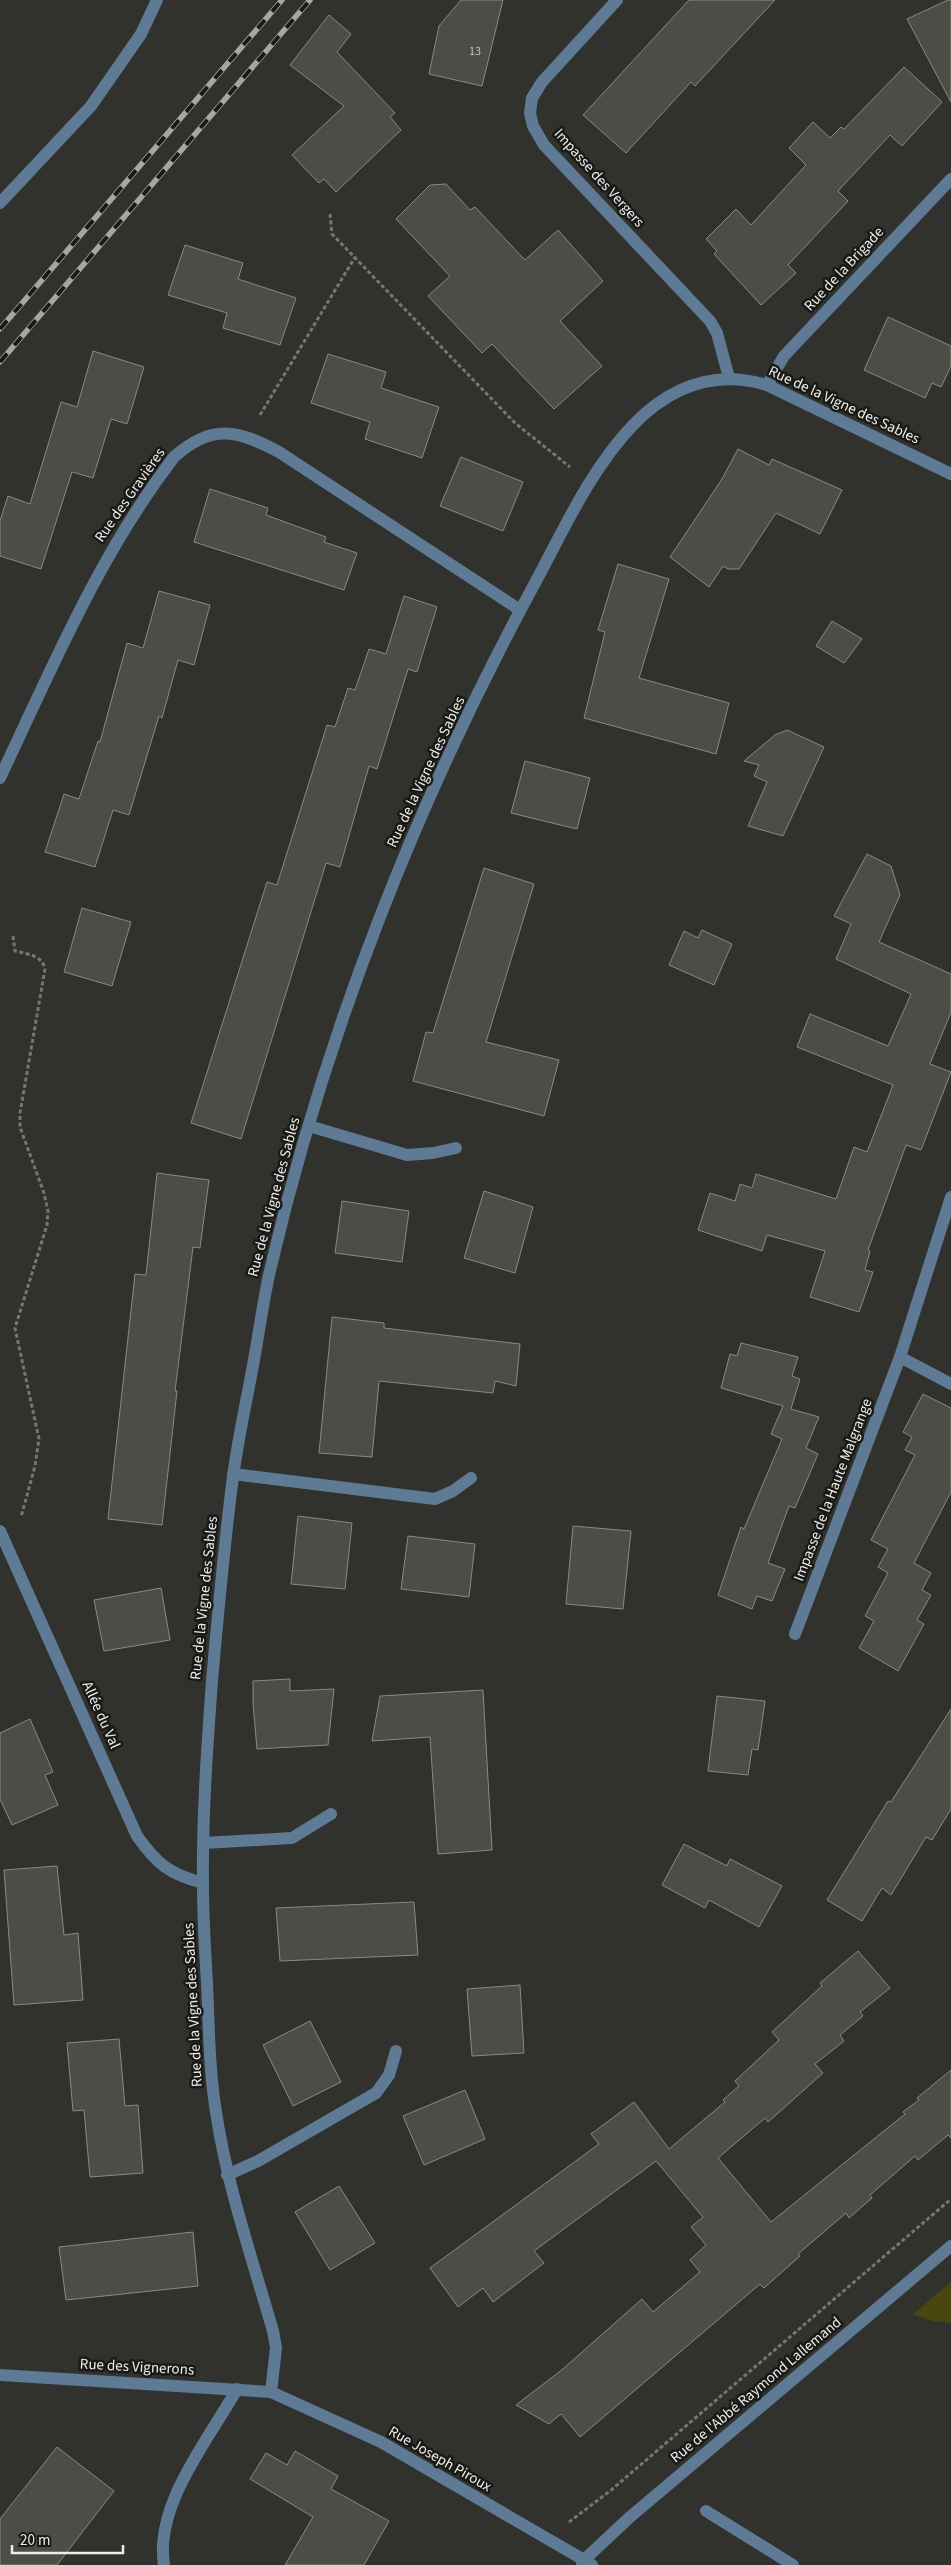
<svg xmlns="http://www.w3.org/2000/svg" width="951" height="2565" font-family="'Source Sans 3',sans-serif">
  <rect width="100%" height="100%" fill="#31312d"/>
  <path fill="#4a4610" d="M951 2282V2323L932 2321 913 2314Z"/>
  <g fill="#4d4d48" stroke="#8a8a85">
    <path d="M461 0H503L482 86 429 74 439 26Z"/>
    <path d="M689 0H775L695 86 691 82 626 153 583 115Z"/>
    <path d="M948 0H951V102L907 19Z"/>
    <path d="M329 15 351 34 337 52 395 113 390 117 401 130 336 192 324 179 319 183 292 155 344 106 290 65Z"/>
    <path d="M904 67 942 102 902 146 890 135 838 191 848 201 788 265 796 273 761 305 714 254 717 251 706 239 736 209 751 225 806 165 789 148 813 122 830 138 841 127 844 129Z"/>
    <path d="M446 184 470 210 475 207 525 260 558 230 603 281 560 321 602 366 554 409 492 344 482 353 428 296 450 276 396 219 430 185Z"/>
    <path d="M185 245 243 263 238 279 296 298 280 345 223 328 227 313 168 295Z"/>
    <path d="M888 317 951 346V366L941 387 932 383 925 398 864 370Z"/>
    <path d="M93 351 144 367 127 424 111 419 93 478 72 472 41 569 0 556V521L8 496 30 504 61 402 77 407Z"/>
    <path d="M328 354 386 372 381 388 439 407 422 458 365 439 370 422 311 403Z"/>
    <path d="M738 449 769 465 772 459 842 490 820 534 776 513 739 569H728L723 566 709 587 670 557 722 479Z"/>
    <path d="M461 457 523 482 503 531 440 506Z"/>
    <path d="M210 489 268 508 266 515 326 537 324 542 357 553 344 590 194 542Z"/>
    <path d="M618 564 669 579 639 678 729 703 716 754 584 718 605 632 598 630Z"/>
    <path d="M159 591 210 605 194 665 178 660 162 718 159 716 129 815 113 810 95 867 45 852 64 794 79 799 98 741 100 742 127 643 143 648Z"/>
    <path d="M404 596 437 607 417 672 408 669 377 769 369 766 340 867 326 863 241 1139 191 1123 267 882 277 885 327 725 335 727 348 688 355 690 369 649 386 654Z"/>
    <path d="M832 621 862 639 844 663 816 646Z"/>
    <path d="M787 730 824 747 783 836 748 826 767 782 754 776 759 765 744 761 775 735Z"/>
    <path d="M525 761 590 778 577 829 511 813Z"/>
    <path d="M867 854 891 866 900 895 879 942 951 974V1012L930 1064 951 1072 921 1150 906 1145 868 1250 870 1251 865 1270 873 1272 859 1312 810 1297 825 1251 767 1235 762 1251 698 1230 710 1193 735 1201 740 1184 752 1188 756 1174 836 1199 854 1147 867 1152 893 1085 797 1047 810 1014 888 1046 911 994 836 959 851 924 834 916Z"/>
    <path d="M484 868 534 884 486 1042 559 1060 544 1116 413 1081 426 1032 433 1033Z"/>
    <path d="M82 908 131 922 112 986 64 972Z"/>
    <path d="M702 930 732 944 714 985 669 965 684 931 698 938Z"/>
    <path d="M157 1173 209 1180 200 1248 193 1247 175 1391H177L162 1525 108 1519 135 1274 146 1275Z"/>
    <path d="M484 1191 533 1207 515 1273 464 1258Z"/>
    <path d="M342 1201 409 1211 402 1262 335 1253Z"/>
    <path d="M332 1317 384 1323V1328L520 1344 516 1386 495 1381 493 1393 379 1381 372 1457 319 1453Z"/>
    <path d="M741 1343 798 1357 792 1376 800 1379 791 1409 819 1417 806 1448 818 1454 795 1508 789 1506 768 1563 785 1569 772 1601 757 1596 752 1609 718 1595 741 1527 744 1529 782 1439 771 1434 783 1406 721 1388 730 1354 737 1356Z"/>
    <path d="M923 1394 951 1408V1492L914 1563 931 1573 922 1590 931 1595 917 1620 924 1624 898 1671 859 1648 874 1621 865 1616 888 1573 878 1567 888 1549 871 1540 915 1455 905 1450 912 1437 903 1432Z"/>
    <path d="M298 1516 352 1523 345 1589 291 1584Z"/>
    <path d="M573 1526 631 1531 623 1609 566 1604Z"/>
    <path d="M408 1536 475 1544 469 1597 401 1589Z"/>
    <path d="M161 1588 170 1640 104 1651 94 1600Z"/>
    <path d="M290 1679V1691L334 1689 328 1745 257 1749 253 1703V1681Z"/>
    <path d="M483 1690 492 1850 438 1854 430 1737 372 1741 380 1696Z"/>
    <path d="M717 1696 765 1701 758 1750 752 1749 748 1775 708 1771Z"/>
    <path d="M951 1709V1809L932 1840 926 1837 891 1895 882 1888 862 1921 827 1900 888 1801 891 1802Z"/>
    <path d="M30 1719 53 1772 45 1775 58 1805 12 1825 0 1799V1733Z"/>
    <path d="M684 1844 727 1866 730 1859 782 1886 759 1927 709 1900 705 1908 662 1885Z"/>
    <path d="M57 1866 64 1935 78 1933 83 2000 14 2005 4 1870Z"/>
    <path d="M414 1902 418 1955 280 1961 276 1908Z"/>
    <path d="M858 1951 890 1988 860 2012 863 2016 840 2035 844 2041 815 2064 823 2073 768 2122 765 2118 718 2158 771 2222 905 2114 903 2112 919 2100 917 2098 951 2070V2138L948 2135 918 2160 915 2156 870 2195 872 2198 849 2218 846 2213 798 2254 800 2256 764 2288 760 2284 580 2437 561 2414 549 2424 516 2405 563 2369 642 2299 653 2312 700 2272 690 2260 706 2245 691 2227 703 2217 656 2161 534 2251 544 2263 493 2302 483 2288 458 2307 430 2268 599 2144 591 2134 634 2102 669 2149 725 2102 723 2100 739 2086 735 2081 779 2040 772 2032 822 1986 820 1983Z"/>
    <path d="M520 1985 524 2053 472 2056 467 1989Z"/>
    <path d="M310 2021 341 2082 293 2106 263 2045Z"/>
    <path d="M119 2039 125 2106 138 2105 143 2173 90 2177 84 2110 73 2111 67 2043Z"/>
    <path d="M465 2090 485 2139 424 2165 403 2116Z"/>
    <path d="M339 2186 375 2243 330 2270 295 2212Z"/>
    <path d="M193 2232 198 2286 66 2300 59 2247Z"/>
    <path d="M57 2447 114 2491 57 2565H0V2519Z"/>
    <path d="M295 2451 338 2476 331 2489 389 2521 364 2565H285L313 2517 250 2479 266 2453 287 2465Z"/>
  </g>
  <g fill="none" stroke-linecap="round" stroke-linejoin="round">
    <g stroke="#767673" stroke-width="3" stroke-dasharray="4 2.5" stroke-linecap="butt">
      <path d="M330 214 332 234 515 423 570 467"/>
      <path d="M260 415 355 257"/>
      <path d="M13 936 15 951C27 954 42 955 45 969L20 1113V1127L44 1193 48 1211 47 1225 15 1328 39 1439 35 1466 21 1517"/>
      <path d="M569 2522 610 2491 951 2199"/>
    </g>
    <g stroke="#5e7a95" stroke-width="12">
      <path d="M617 0 542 82 532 98 530 113 533 126 544 145 710 321 717 333 729 378"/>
      <path d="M0 203 91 106 141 34 157 0"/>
      <path d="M767 385 784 356 951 179"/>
      <path d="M0 778C52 668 99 555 174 457 212 423 238 430 279 452L520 610"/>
      <path d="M309 1126 407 1155 433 1153 456 1148"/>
      <path d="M900 1357 951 1384"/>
      <path d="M233 1474 435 1499 453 1491 471 1478"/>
      <path d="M0 1531 137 1836C157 1864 169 1874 203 1883"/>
      <path d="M795 1634 900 1357 951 1197"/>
      <path d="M204 1843 292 1838 331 1814"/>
      <path d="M227 2175 258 2161 376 2093 389 2075 396 2051"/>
      <path d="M0 2375 271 2392 381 2442 584 2560 582 2565"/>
      <path d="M271 2392 276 2348 273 2331C252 2258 227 2186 216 2112 209 2069 209 2026 207 1983 205 1950 203 1918 203 1886 202 1818 207 1749 212 1681 218 1613 224 1545 233 1477 238 1438 247 1399 254 1360 259 1332 263 1303 269 1275 324 1036 418 798 535 583 582 496 642 348 767 385L951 474"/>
      <path d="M706 2511 793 2565"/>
      <path d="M164 2565C154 2505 209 2439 237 2389"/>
      <path d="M592 2565 584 2560 630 2517 951 2246"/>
    </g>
    <g stroke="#a6a6a3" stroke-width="5.5">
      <g id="rail">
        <path d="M0 329 282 0"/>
        <path d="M0 362 310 0"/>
      </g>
    </g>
    <use href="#rail" stroke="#191917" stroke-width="4" stroke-dasharray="11" stroke-linecap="butt"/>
  </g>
  <g text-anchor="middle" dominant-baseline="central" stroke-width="5" stroke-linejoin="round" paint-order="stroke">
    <g font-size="12" fill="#c5c5c2">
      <text x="475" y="51">13</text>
    </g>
    <g font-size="15" fill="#ededea" stroke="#191917">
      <text transform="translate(599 178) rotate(48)">Impasse des Vergers</text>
      <text transform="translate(844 269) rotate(-47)">Rue de la Brigade</text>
      <text transform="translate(844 405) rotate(25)">Rue de la Vigne des Sables</text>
      <text transform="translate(130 495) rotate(-55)">Rue des Gravières</text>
      <text transform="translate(426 772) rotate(-65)">Rue de la Vigne des Sables</text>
      <text transform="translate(274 1197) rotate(-75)">Rue de la Vigne des Sables</text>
      <text transform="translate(833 1490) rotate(-69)">Impasse de la Haute Malgrange</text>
      <text transform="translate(204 1598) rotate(-84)">Rue de la Vigne des Sables</text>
      <text transform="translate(101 1715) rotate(66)">Allée du Val</text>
      <text transform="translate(193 2005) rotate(-93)">Rue de la Vigne des Sables</text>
      <text transform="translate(137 2367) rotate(3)">Rue des Vignerons</text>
      <text transform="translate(756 2390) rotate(-40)">Rue de l'Abbé Raymond Lallemand</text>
      <text transform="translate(440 2459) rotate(30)">Rue Joseph Piroux</text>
    </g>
  </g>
  <path d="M12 2545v8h111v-8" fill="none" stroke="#ededea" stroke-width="2.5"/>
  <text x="20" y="2545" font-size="15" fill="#ededea" stroke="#191917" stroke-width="4" paint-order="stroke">20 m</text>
</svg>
